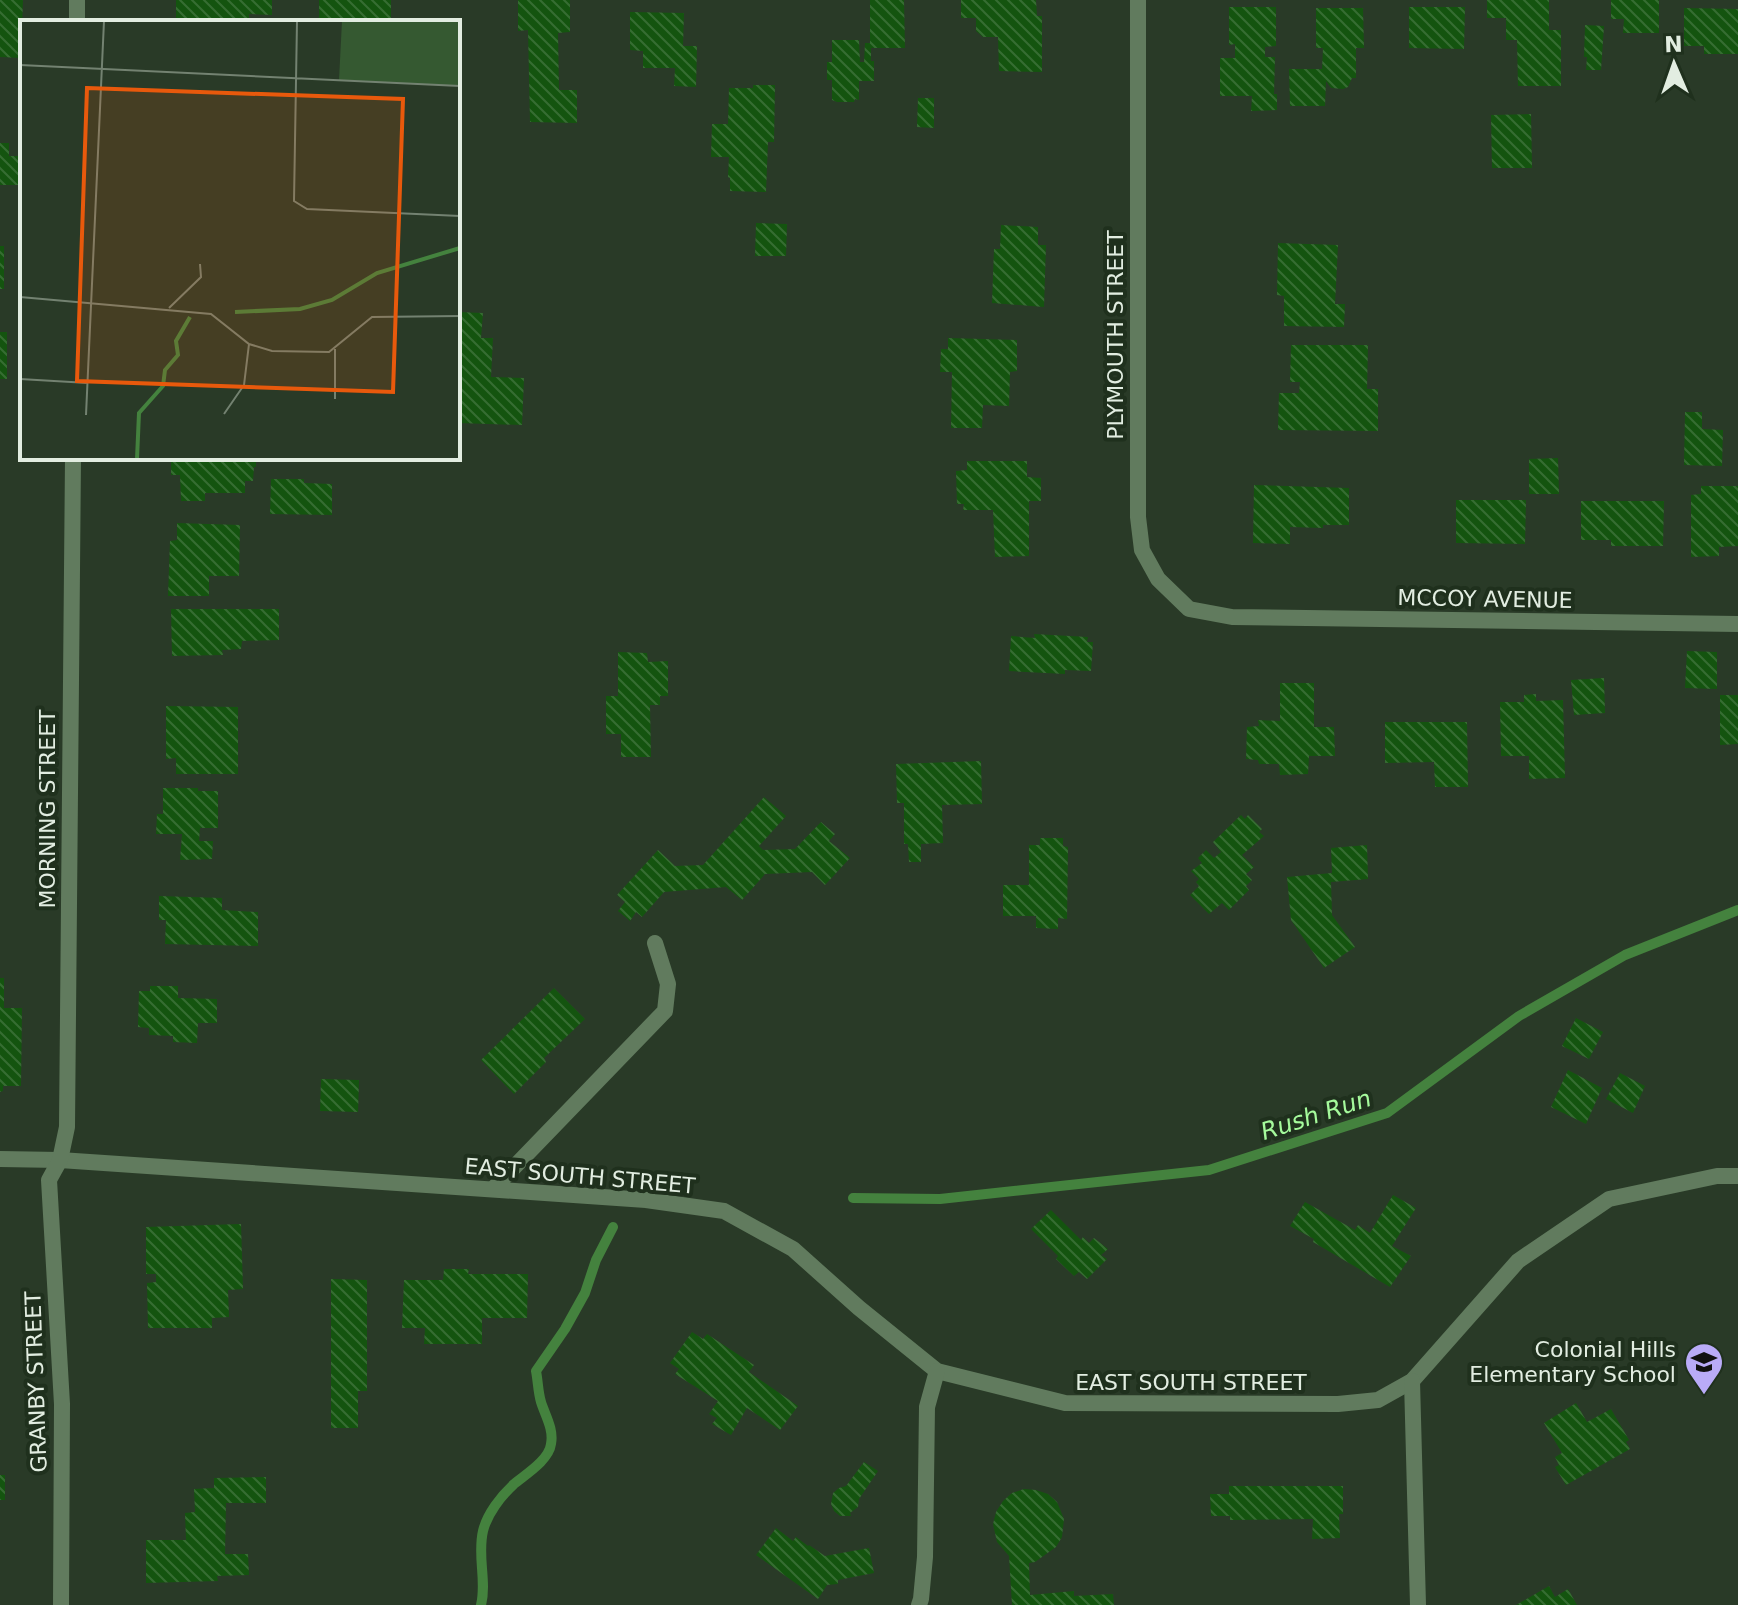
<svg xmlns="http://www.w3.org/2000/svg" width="1738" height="1605" font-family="'DejaVu Sans',sans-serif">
  <defs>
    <pattern id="building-back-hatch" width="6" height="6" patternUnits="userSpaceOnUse" patternTransform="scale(2)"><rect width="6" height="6" fill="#14540f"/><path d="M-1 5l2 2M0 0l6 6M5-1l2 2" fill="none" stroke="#366d32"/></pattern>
  </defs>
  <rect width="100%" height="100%" fill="#293a27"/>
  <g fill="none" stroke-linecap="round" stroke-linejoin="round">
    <g stroke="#44823e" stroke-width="10">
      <path d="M853 1198 940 1199 1209 1170 1387 1113 1519 1016 1625 955 1738 910"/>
      <path d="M481 1605C487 1581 477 1556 483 1531 487 1514 501 1496 514 1484 526 1474 549 1460 551 1444 554 1429 545 1415 541 1402 538 1392 538 1381 536 1371L565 1329 585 1293 596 1260 613 1227"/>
    </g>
  </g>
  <g fill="url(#building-back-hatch)">
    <path d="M0 0H23L21 58 0 57Z"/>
    <path d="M176 0H272V15L249 14V19L176 20Z"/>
    <rect x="319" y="0" width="72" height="22"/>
    <path d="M518 0H570V32L558 33 559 90H577V123L530 122 528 30 518 31Z"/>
    <path d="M870 0H904L905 48H871V61H874V81H859V100L855 99 854 102H837L832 100V80H827V62H832V40H859L860 62H864L865 43H870Z"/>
    <path d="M961 0H1036L1037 16H1042V72L999 71 998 37H983L976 31V18H961Z"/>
    <path d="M1487 0H1549V30H1561V86H1518L1517 40H1506V18H1487Z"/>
    <path d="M1611 0H1659V33H1623L1624 19H1611Z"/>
    <path d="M1229 7H1276V46L1265 47V57H1275L1274 94H1277V110L1251 111 1252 96H1220V58H1235V44L1229 45Z"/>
    <path d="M1409 7H1465L1464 49 1409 48Z"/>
    <path d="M1316 8H1363L1364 48H1356V78H1352L1348 87 1343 89 1331 88 1326 81 1325 106H1290L1289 69H1322L1323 48H1316Z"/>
    <path d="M1684 8 1738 9V54H1704V46H1684Z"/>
    <path d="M630 12 684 13 683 46H697L696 87 674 86 675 68H643V51L630 50Z"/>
    <path d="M1585 25 1604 26 1601 70H1586L1587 57H1584Z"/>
    <path d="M753 85H775L774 142H768L766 192 730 191V178L728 177 729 157H711L712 124H728L729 88H753Z"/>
    <path d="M918 98H934V128L917 127Z"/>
    <path d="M1531 114 1532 168H1492L1491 115Z"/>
    <path d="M0 143H9V156H19V185H0Z"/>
    <path d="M756 223 787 224 786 256H755Z"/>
    <path d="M1001 225 1038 227V245H1046L1044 307 992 303 994 249H1000Z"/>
    <path d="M1278 243 1338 245 1335 304H1345L1344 327 1284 326V296L1277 295Z"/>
    <rect x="0" y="246" width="4" height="43"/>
    <path d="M458 312 483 313 481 338H493L491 377 524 378 522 425 458 423Z"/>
    <rect x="0" y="332" width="7" height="47"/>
    <path d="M948 338 1017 340V371L1010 372 1009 406 983 405 982 428H951L952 372H940L941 349H948Z"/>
    <path d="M1291 345H1368L1367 389H1378V431L1278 430 1279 393H1299L1300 382H1290Z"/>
    <path d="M1685 412H1702V429L1723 430 1722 466 1684 465Z"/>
    <path d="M171 458H256V467H254L253 481H245V493H205V501H181L180 475H171Z"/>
    <path d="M1558 458 1559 494H1529V459Z"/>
    <path d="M967 461H1027V477L1041 478V501H1029V556L995 557 993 510H963L964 504H957L956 471 967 470Z"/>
    <path d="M271 479H304V483L332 484V515L270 514Z"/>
    <path d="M1254 485 1349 488V525H1323V528L1290 527V544L1253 543Z"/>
    <path d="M1701 486H1738V546L1719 547V556L1691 557V495L1701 494Z"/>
    <path d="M1456 500H1526L1525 544 1456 543Z"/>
    <path d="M1581 501H1664L1663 546H1611V540H1581Z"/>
    <path d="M177 523 240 525 239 576H209V596H168L170 541 177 540Z"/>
    <path d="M171 609H279V640L242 641 241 649 222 650 223 655 172 656Z"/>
    <path d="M1034 634 1088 637 1087 642H1093L1091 671 1065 670V674L1009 671 1011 636 1035 638Z"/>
    <path d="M1687 651 1717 652V689L1685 688Z"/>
    <path d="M618 652 647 653 648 662 668 661V696H660V705H650L651 757H621V734H606V696H618Z"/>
    <path d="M1604 678 1605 713 1574 715 1571 680Z"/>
    <path d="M1280 683H1314V727H1334L1335 756H1309L1308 774 1280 775 1279 764H1259L1258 760 1246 759 1247 727 1259 726 1258 720 1280 721Z"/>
    <path d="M1536 694V701L1563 700 1565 778 1529 779V756H1501L1500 702H1524V695Z"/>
    <path d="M1720 695H1738V744L1720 745Z"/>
    <path d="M166 706 238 707V774H176V758L166 759Z"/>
    <path d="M1385 722H1467L1468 787H1435L1434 762 1385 763Z"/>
    <path d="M981 761 982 804 942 805 943 843 921 844V862H909L908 844H904V803H897L896 764Z"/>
    <path d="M163 788H198V791H218V828H200L199 841H213L212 859 180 860 182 834H156L157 814H163Z"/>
    <path d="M764 797 786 816 759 846 763 850 795 849 821 822 835 834 829 841 850 858 825 885 812 872 765 874 742 900 726 887 664 892 642 917 636 912 630 921 618 911 625 902 617 895 658 850 675 866 703 865Z"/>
    <path d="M1241 815 1245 819 1248 815 1262 829 1259 832 1264 836 1242 855 1254 867 1246 874 1252 880 1246 886 1249 890 1229 910 1222 903 1209 914 1190 895 1199 886 1196 882 1199 879 1191 871 1202 863 1198 858 1206 850 1214 858 1221 852 1213 842Z"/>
    <path d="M1040 838H1063V846L1068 847 1067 919 1058 918V929L1036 928V916H1003V885H1029V845H1040Z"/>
    <path d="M1367 845 1368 879 1331 882 1332 915 1355 947 1324 968 1291 920 1287 877 1332 873 1331 848Z"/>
    <path d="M159 896 222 898V910L258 912V946L165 944 166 920H159Z"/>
    <path d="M0 978H4V1008H22L21 1086H3V1091L0 1092Z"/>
    <path d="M150 986H178V998L217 999V1023H198L197 1043 173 1042V1036L149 1035V1028L138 1027 139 991H150Z"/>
    <path d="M554 988 585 1019 544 1058 546 1062 514 1094 481 1060Z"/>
    <path d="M1576 1018 1603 1032 1589 1059 1562 1046Z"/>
    <path d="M1568 1070 1602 1088 1586 1124 1551 1107Z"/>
    <path d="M1620 1073 1645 1086 1633 1113 1606 1099Z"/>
    <path d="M321 1079 359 1080 358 1112 320 1111Z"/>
    <path d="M1393 1195 1416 1208 1392 1246 1411 1256 1390 1287 1313 1242 1314 1239 1290 1226 1305 1202 1355 1230 1358 1225 1370 1233Z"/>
    <path d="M1051 1210 1081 1240 1083 1237 1089 1243 1094 1238 1108 1249 1101 1255 1107 1259 1087 1279 1079 1272 1074 1276 1056 1259 1058 1256 1031 1229Z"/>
    <path d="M241 1224 243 1289 228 1290 229 1317 212 1318V1328H148L147 1283 156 1282V1274H146V1227Z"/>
    <path d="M444 1269H469L468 1274H528L527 1318H482V1344H424L425 1328H402L404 1280H443Z"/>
    <path d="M331 1279 367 1280V1391H358V1428H331Z"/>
    <path d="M692 1332 703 1339 707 1334 754 1365 749 1372 798 1406 780 1430 747 1408 731 1435 712 1424 717 1418 709 1414 718 1401 675 1374 679 1369 670 1363Z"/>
    <path d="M1576 1403 1587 1422 1611 1409 1629 1440 1626 1442 1630 1449 1566 1485 1555 1467 1559 1465 1555 1457 1562 1453 1544 1423Z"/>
    <path d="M864 1462 878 1471 859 1499 858 1507 850 1513 851 1516H840L834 1511 831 1504 833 1493 839 1488 846 1486Z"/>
    <rect x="0" y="1475" width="5" height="25"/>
    <path d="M266 1477V1503H226L225 1554H248L249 1575 217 1576 218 1581 146 1583V1540H186L185 1513 195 1512 194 1489 214 1488V1478Z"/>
    <path d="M1229 1486H1343V1514H1339L1340 1538 1312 1539 1313 1519 1230 1520V1516H1211L1210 1494H1229Z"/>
    <path d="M1024 1489 1036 1490 1048 1494 1057 1502 1064 1519 1062 1537 1056 1547 1035 1562 1029 1563 1030 1595 1074 1591V1596L1113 1594 1114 1605H1012L1009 1556 997 1542 993 1524 996 1512 1003 1501 1012 1493Z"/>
    <path d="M776 1528 793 1541 796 1537 808 1546 809 1545 825 1556 869 1548 874 1573 838 1580V1584L827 1585 818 1599 756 1555Z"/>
    <path d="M1549 1586 1555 1597 1568 1589 1577 1605H1516Z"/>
  </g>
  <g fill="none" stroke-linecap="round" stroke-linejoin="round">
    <path stroke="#617b5e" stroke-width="16" d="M493 1189 665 1011 668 984 655 943"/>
    <g stroke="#617b5e" stroke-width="16">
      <path d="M1138 0V517L1142 550 1158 579 1189 609 1232 617 1738 624"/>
      <path d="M77 22V0"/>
      <path d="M0 1159 60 1160 646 1200 724 1211 793 1249 859 1308 937 1371 1065 1403 1338 1404 1378 1400 1412 1381 1518 1261 1609 1199 1717 1176H1738"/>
      <path d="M1412 1381 1418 1605"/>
      <path d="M61 1605 62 1404 49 1180 60 1160 67 1127 73 458"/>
      <path d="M919 1605 921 1599 925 1557 927 1407 937 1371"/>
    </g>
  </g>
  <defs>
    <g id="school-pin" transform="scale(2)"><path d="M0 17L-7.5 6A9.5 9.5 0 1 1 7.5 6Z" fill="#b9abf7" stroke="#1f301d"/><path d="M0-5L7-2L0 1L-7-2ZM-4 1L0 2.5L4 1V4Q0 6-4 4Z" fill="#111"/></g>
  </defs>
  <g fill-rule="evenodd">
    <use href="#school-pin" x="1704" y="1362"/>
  </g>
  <g text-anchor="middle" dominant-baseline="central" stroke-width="8" stroke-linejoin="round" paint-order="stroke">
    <g font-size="22" fill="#e2ede1" stroke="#1f301d">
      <text transform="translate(1115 335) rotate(-90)">PLYMOUTH STREET</text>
      <text transform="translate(1485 599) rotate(1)">MCCOY AVENUE</text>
      <text transform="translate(47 809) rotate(-90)">MORNING STREET</text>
      <text transform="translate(580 1176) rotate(5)">EAST SOUTH STREET</text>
      <text transform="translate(36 1382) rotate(-92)">GRANBY STREET</text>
      <text x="1191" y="1382">EAST SOUTH STREET</text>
    </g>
    <g font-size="22" fill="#e2ede1" stroke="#1f301d" text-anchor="end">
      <text x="1676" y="1349">Colonial Hills<tspan x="1676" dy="25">Elementary School</tspan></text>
    </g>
    <g font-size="24" font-style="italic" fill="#a5fa9c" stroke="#1f301d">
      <text transform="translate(1316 1115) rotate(-18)">Rush Run</text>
    </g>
  </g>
  <g transform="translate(20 20)">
    <rect width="440" height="440" fill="#293a27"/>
    <path d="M322 1H440V66L319 60Z" fill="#355931"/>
    <path fill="none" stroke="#44823e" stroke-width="4" d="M215 292 280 289 312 280 357 253 440 228M117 439 119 393 143 366 145 350 158 335 156 321 170 297"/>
    <path fill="none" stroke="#738271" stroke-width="2" d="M277 1 274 181 287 189 440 196M0 45 440 66M0 277 191 294 229 324 252 331 309 332 352 297 440 296M149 288 181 257 180 244M0 359 68 363M315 379V329M204 394 224 365 229 324M66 395 84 1"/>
    <path fill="#e8590c" fill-opacity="0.15" stroke="#e8590c" stroke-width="4" d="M67 68 383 79 373 372 57 361Z"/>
    <rect width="440" height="440" fill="none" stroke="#e2ede1" stroke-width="4"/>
  </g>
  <g transform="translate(1674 64) rotate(358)" stroke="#1f301d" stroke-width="6" paint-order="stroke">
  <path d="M0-6L14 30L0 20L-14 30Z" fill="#e2ede1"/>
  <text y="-12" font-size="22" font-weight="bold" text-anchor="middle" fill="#e2ede1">N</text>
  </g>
</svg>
